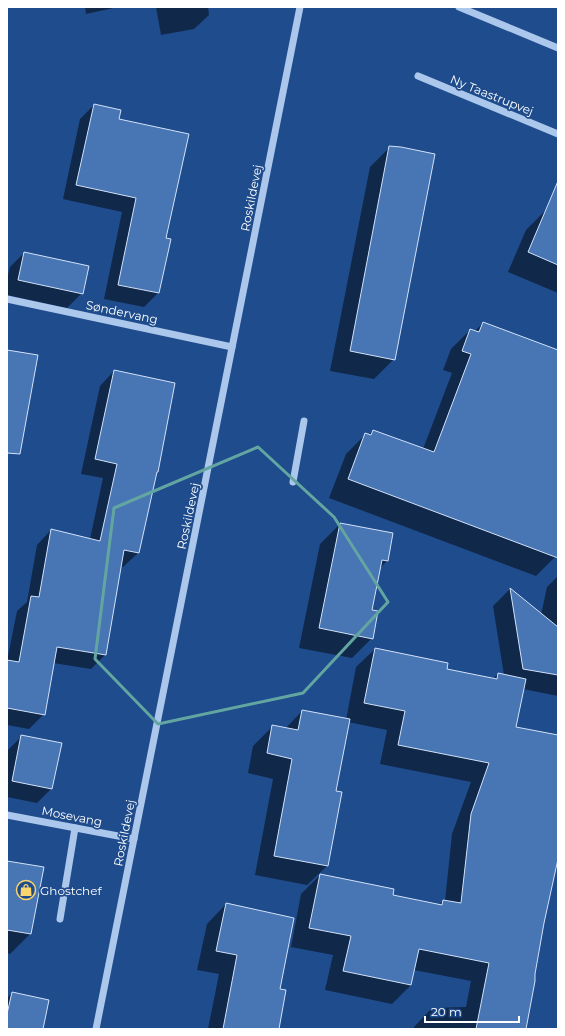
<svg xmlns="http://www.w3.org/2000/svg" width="565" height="1036" font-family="Montserrat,sans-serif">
  <rect width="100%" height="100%" fill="#1f4c8c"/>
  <g fill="#0007">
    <path d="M85 7H118L86 14Z"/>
    <path d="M156 7H208L209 15 194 29 161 35Z"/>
    <path d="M94 105 118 120 165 239 169 240 158 293 144 307 104 299 122 212 63 199 80 119Z"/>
    <path d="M390 147 394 359 374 379 330 371 370 167Z"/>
    <path d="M546 210 558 215V293L508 272 526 230Z"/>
    <path d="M24 253 82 293 67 308 7 295V279L10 267Z"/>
    <path d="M483 323 558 351V549L555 557 536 576 329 498 346 454 366 434 368 435 373 431 423 449 452 373 443 370 451 349 470 330 475 331Z"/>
    <path d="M114 371 155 474 138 553 123 567H120L105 655 91 669 53 663 44 714 29 729 7 725V661L17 611 27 602 37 545 51 530 90 539 103 478 81 474 100 386Z"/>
    <path d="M340 524 387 561 379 569 370 611 372 638 352 658 299 648 320 544Z"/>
    <path d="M558 576V696L523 689 515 728 558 736V860L556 861 544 923 525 1029H414V1027L432 1008 466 1007 471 981 414 970 411 985 392 1004 325 990 333 955 291 947 301 894 320 875 391 896 439 905 443 901H445L452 834 471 782 380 764 387 730 348 722 335 792 341 793 327 866 307 885 255 875 273 779 248 773 253 746 273 726 285 729 302 711 346 720 356 667 375 649 446 670 493 679 498 674 504 675 493 606 510 589 541 615 547 587Z"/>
    <path d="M22 736 51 789 37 803 7 797V751Z"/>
    <path d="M7 862 30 934 10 954 7 953Z"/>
    <path d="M226 904 279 990 278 1029H208L219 974 197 970 207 924Z"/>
    <path d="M12 993 42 1029H7V998Z"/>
  </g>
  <g fill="#4875b3" stroke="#d2e2f9">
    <path d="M94 104 121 110 119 119 189 134 166 238 171 239 159 293 118 285 136 198 76 185Z"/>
    <path d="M389 146 401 147 435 154 395 360 350 351Z"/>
    <path d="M558 181V265L528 252Z"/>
    <path d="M24 252 89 266 83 294 18 280Z"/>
    <path d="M483 322 558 350V558L348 479 365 433 371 435 373 430 434 452 471 354 462 351 470 329 479 332Z"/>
    <path d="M7 350 38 355 20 454 7 453Z"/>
    <path d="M114 370 175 383 158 472H157L139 553 124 550 106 655 57 647 45 715 7 708V660L19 662 31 596 39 597 51 529 100 541 117 464 95 459Z"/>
    <path d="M340 523 393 533 388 561 382 560 372 610 378 611 373 639 319 628Z"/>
    <path d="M510 588 558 627V675L523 669Z"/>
    <path d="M375 648 448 663 447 669 497 679 498 673 526 679 516 727 558 735V859L544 923 535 974V981L526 1029H476L489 963 419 949 411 985 343 971 351 936 309 928 320 874 394 889 393 895 442 905 443 900 461 903 471 814 489 763 398 745 405 711 364 703Z"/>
    <path d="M302 710 350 719 336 791 342 792 328 866 274 856 292 759 267 753 272 725 298 730Z"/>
    <path d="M21 735 62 743 52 789 12 781Z"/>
    <path d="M7 861 44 867 31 934 7 930Z"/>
    <path d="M226 903 294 918 280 989 286 990 279 1029H223L237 955 216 951Z"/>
    <path d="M12 992 49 1000 43 1029H7V1014Z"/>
  </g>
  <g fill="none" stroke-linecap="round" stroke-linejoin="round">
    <g stroke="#acc7ec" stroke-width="7">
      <path d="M459 7 558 48"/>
      <path d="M418 76 558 134"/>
      <path d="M7 299 232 347"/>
      <path d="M293 482 304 421"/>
      <path d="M7 815 134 839"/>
      <path d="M60 919 75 828"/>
      <path d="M96 1029 300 7"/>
    </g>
  </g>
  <path fill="none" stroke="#63a6a1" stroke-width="3" stroke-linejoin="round" d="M258 447 334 517 388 602 303 693 158 724 95 659 114 508Z"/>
  <defs>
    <g id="shop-ring" transform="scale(1)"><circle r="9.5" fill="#1f4c8c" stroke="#fad56d" stroke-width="1.5"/><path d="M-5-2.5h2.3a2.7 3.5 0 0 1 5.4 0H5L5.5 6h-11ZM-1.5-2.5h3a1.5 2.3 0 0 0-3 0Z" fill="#fad56d"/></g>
  </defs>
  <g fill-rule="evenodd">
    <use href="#shop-ring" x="26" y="890"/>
  </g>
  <g text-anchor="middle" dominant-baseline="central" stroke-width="3.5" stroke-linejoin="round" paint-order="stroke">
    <g font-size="12" fill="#fff" stroke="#1f4c8c">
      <text transform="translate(492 95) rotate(22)">Ny Taastrupvej</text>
      <text transform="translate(251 198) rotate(-79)">Roskildevej</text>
      <text transform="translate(122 312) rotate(12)">Søndervang</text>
      <text transform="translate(188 516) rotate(-78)">Roskildevej</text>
      <text transform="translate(72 816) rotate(11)">Mosevang</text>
      <text transform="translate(124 833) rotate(-79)">Roskildevej</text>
    </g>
    <g font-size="12" fill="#fff" stroke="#1f4c8c" text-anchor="start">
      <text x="40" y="890">Ghostchef</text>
    </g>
  </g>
  <rect width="565" height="1036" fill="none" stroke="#ffffff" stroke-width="16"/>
  <path d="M425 1016v6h94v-6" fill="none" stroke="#ffffff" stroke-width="2"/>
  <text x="431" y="1016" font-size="12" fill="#ffffff" stroke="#1f4c8c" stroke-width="3" paint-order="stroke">20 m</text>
</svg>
